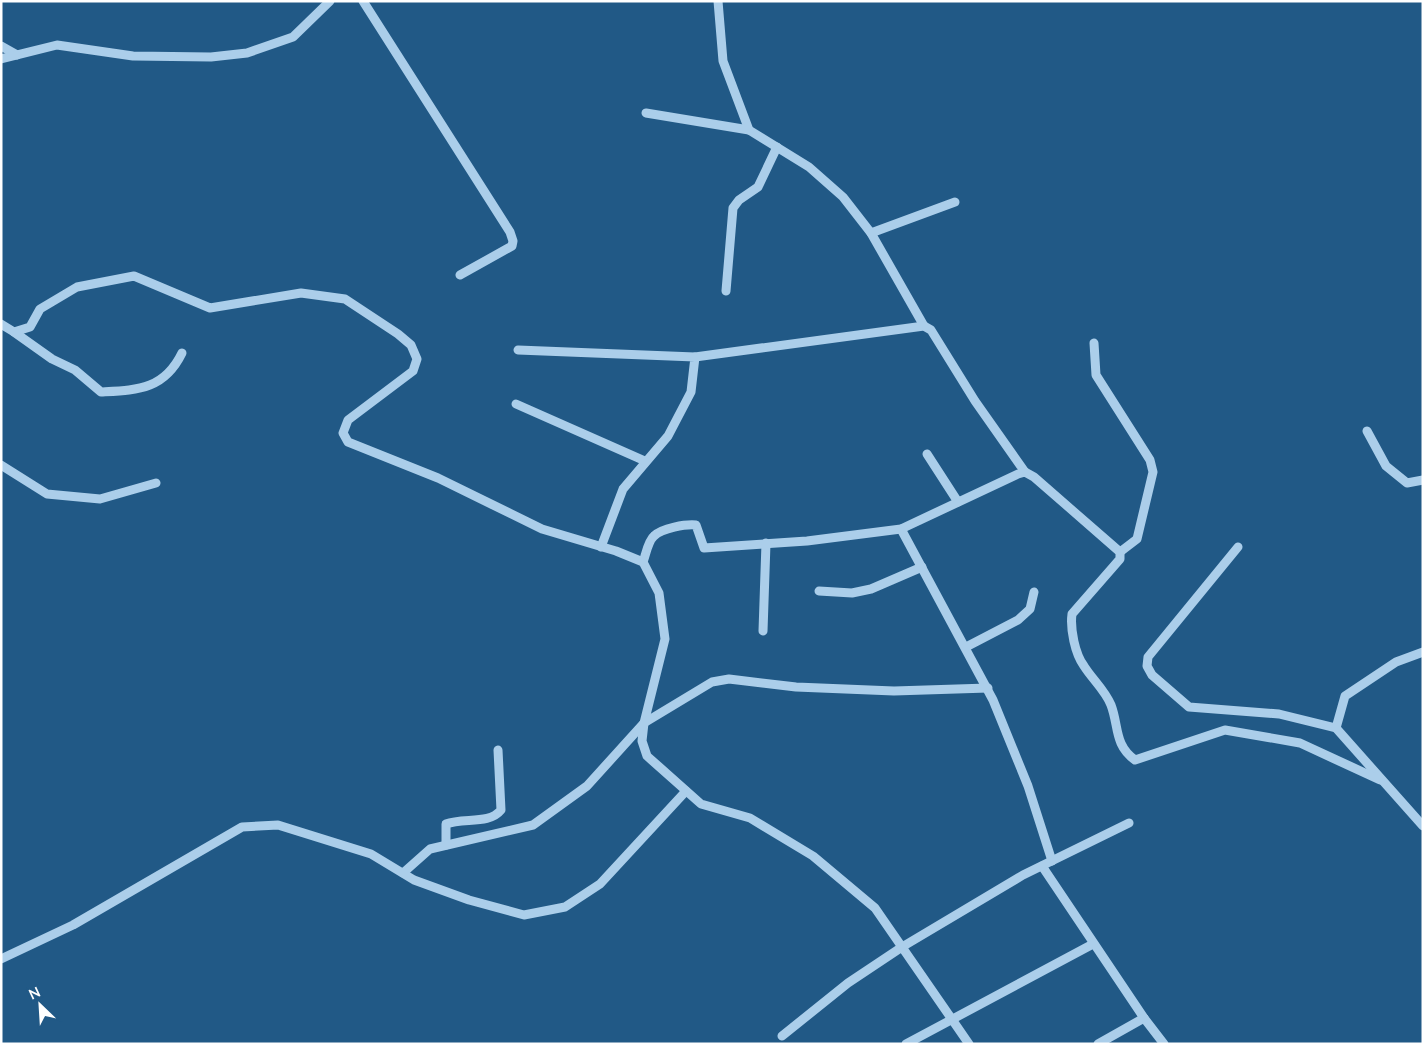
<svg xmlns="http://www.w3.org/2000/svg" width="1424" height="1045" font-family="Lato,sans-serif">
  <rect width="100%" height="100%" fill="#215986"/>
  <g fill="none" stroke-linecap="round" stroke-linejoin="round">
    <g stroke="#abceea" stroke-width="9">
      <path d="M363 1 510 232 513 241 512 246 460 275"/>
      <path d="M718 1 723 61 749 130 809 167 843 197 871 233 924 326"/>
      <path d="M1 46 17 55"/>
      <path d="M1 59 57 45 133 56 211 57 247 53 293 37 330 1"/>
      <path d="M646 113 749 130"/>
      <path d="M871 233 955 202"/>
      <path d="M726 291 733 208 739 200 758 187 777 147"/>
      <path d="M1 324 14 332 30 327 40 309 77 287 134 276 210 308 301 293 345 299 398 334 411 345 417 359 413 371 348 420 343 433 348 442 438 478 542 529 616 551 643 562 659 593 665 639 644 723 642 741 647 756 701 804 750 818 813 856 875 908 969 1044"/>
      <path d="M14 332 52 359 75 370 101 392C137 390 164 390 182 353"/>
      <path d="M1094 343 1096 375 1150 460 1153 472 1137 539 1120 552"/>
      <path d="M518 350 695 357 691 392 668 436 623 489 601 547"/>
      <path d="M695 357 924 326 931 330 975 401 1025 472"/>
      <path d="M516 404 645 461"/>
      <path d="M1367 431 1386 466 1407 483 1423 480"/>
      <path d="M927 454 958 502"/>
      <path d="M1 465 47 494 100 499 156 483"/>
      <path d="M901 529 993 700 1028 786 1052 861"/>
      <path d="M1238 547 1148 657 1147 666 1152 675 1189 707 1279 714 1336 728 1423 826"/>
      <path d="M643 562C646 554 648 541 654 536 662 528 686 524 696 525L704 548 807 541 901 529 1018 474 1025 472 1034 477 1120 552V559L1072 614C1070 629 1075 654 1084 666 1092 679 1105 690 1111 705 1119 726 1114 745 1135 760L1225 730 1300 743 1380 780"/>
      <path d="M819 591 852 593 871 589 922 567"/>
      <path d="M763 631 766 543"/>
      <path d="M966 647 1018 620 1030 609 1034 592"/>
      <path d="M1336 728 1345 696 1396 662 1423 652"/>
      <path d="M446 845V824C463 817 489 825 501 810L498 750"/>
      <path d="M1042 866 1144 1018 1164 1044"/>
      <path d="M403 873 430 849 533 825 587 786 644 723 712 682 729 679 796 687 894 691 988 688"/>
      <path d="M1 959 73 925 242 827 278 825 371 854 414 880 469 900 524 915 565 907 600 884 686 791"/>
      <path d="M782 1036 848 983 902 947 1023 875 1129 823"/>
      <path d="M906 1044 1093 944"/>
      <path d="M1098 1044 1144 1018"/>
    </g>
  </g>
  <rect width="1424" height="1045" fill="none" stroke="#ffffff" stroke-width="5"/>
  <g transform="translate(40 1005) rotate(335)" stroke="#215986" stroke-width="4" paint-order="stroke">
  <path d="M0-4L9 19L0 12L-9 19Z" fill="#ffffff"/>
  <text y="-8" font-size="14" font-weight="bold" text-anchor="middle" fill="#ffffff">N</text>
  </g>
</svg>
